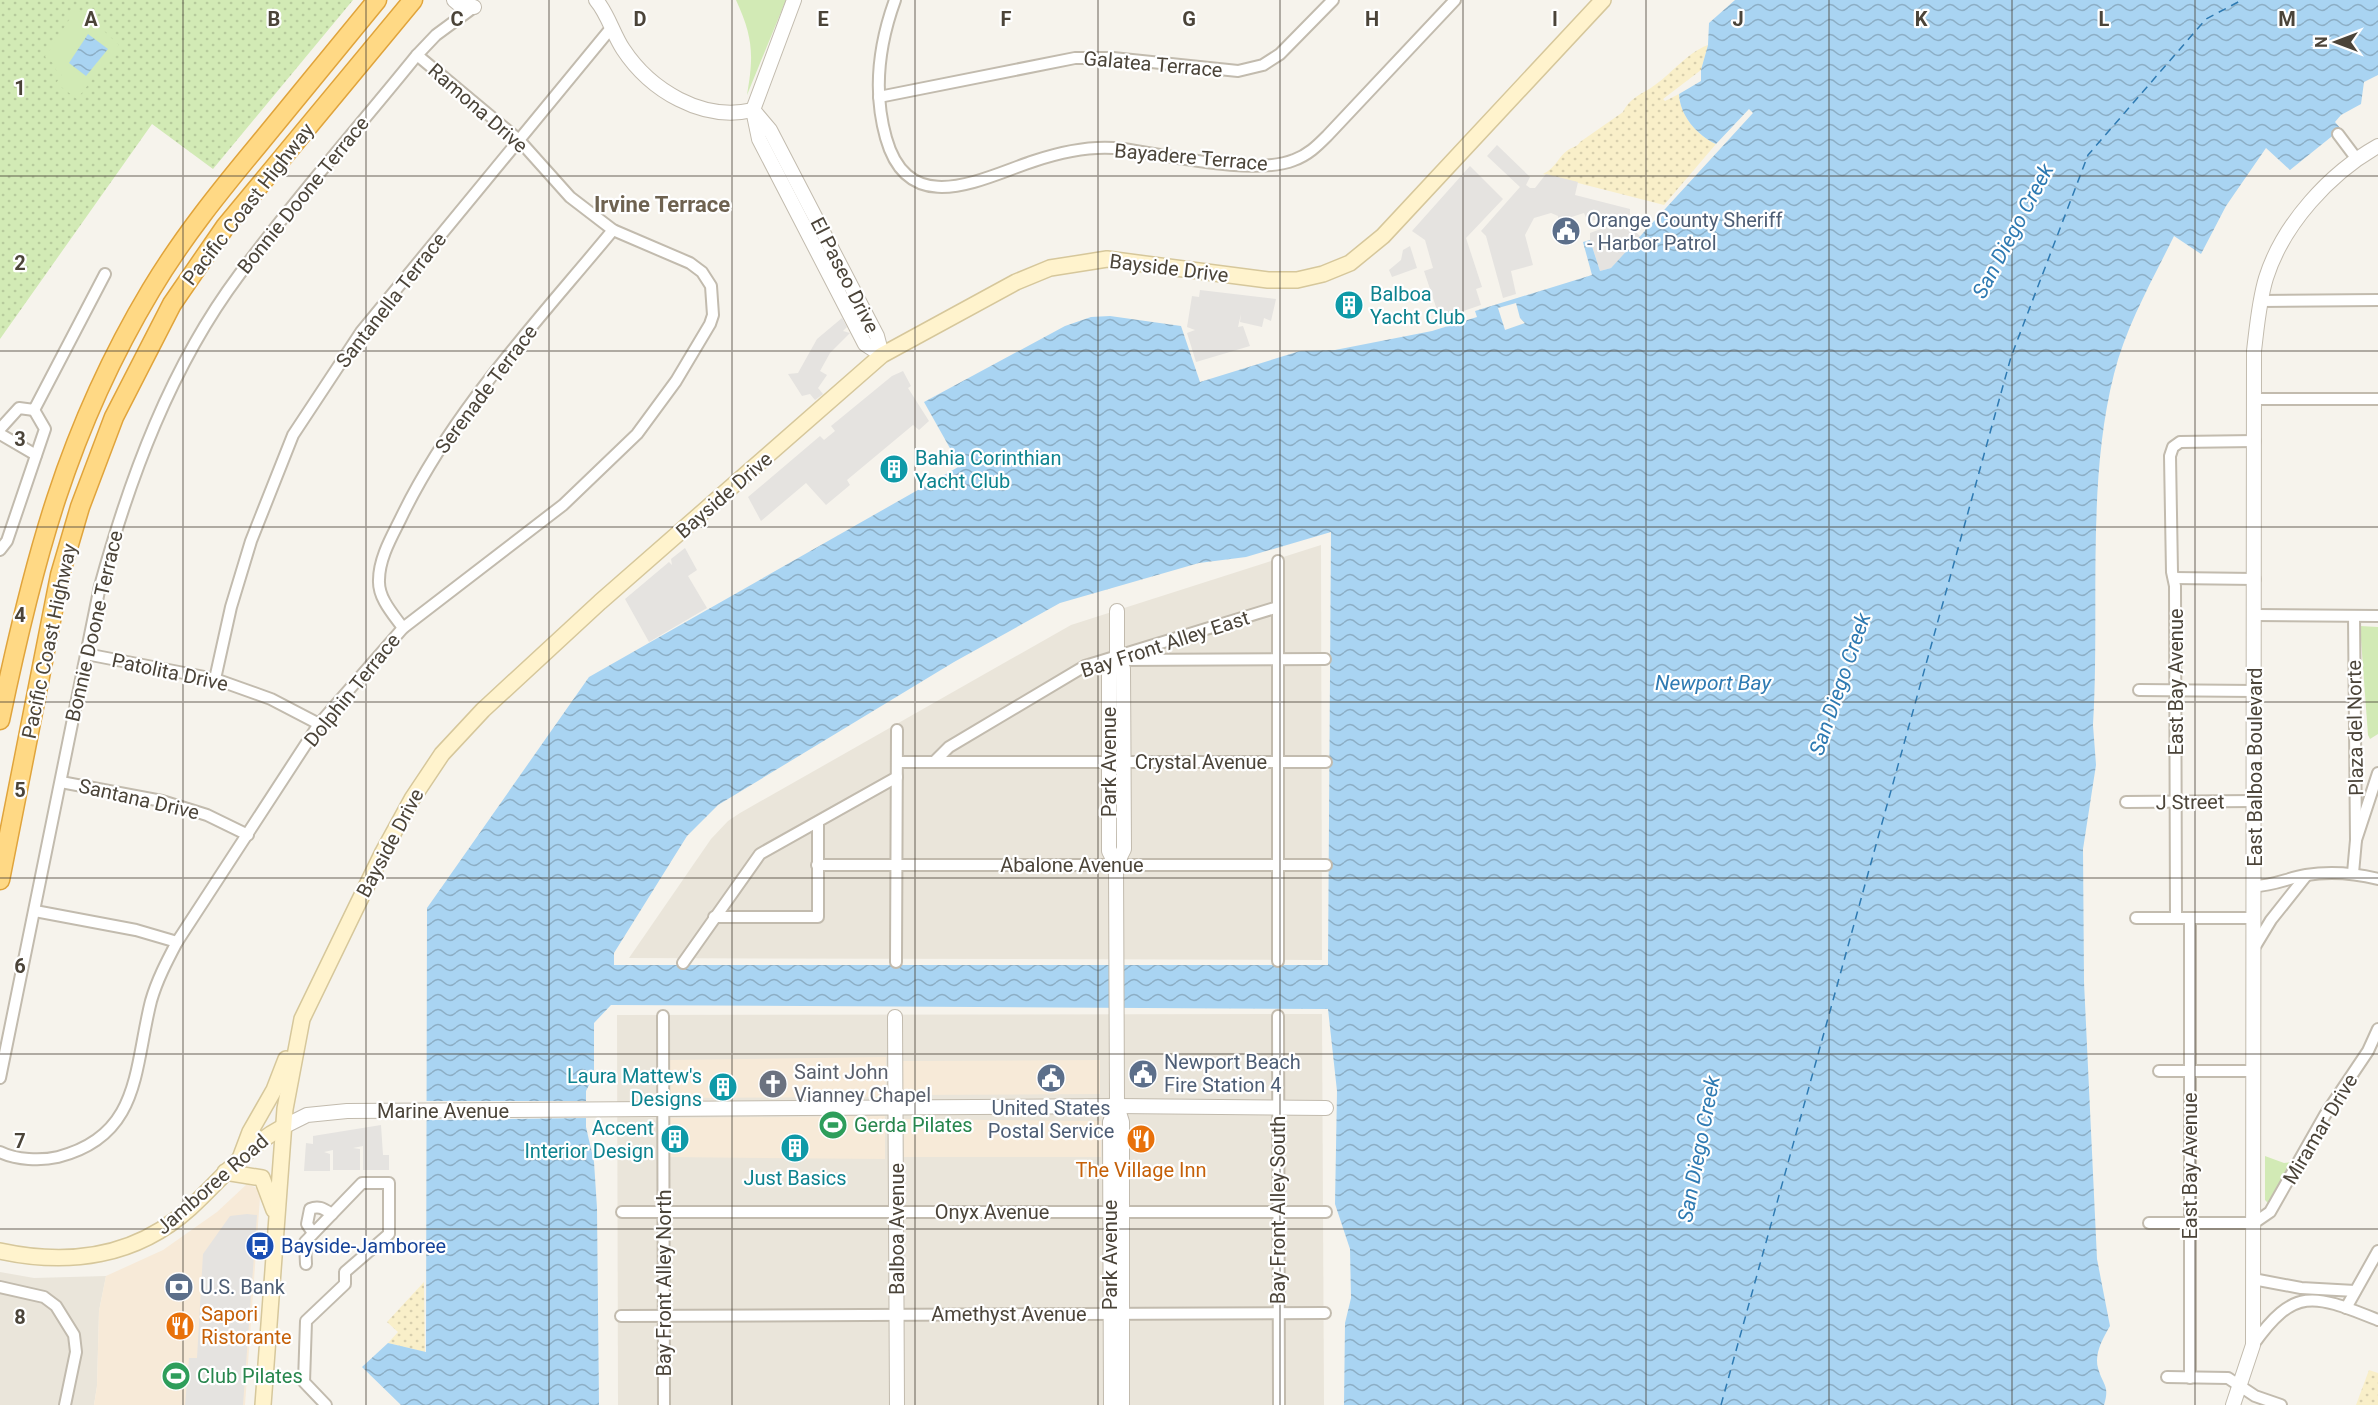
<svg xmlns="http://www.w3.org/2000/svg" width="2378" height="1405" font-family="Roboto,sans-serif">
  <defs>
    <pattern id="grass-dots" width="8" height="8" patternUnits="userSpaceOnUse" patternTransform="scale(1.5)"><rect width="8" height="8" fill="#d2eab5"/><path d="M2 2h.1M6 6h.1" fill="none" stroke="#b6ca9c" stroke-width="1.8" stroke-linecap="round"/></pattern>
    <pattern id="sand-dots" width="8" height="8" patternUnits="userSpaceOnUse" patternTransform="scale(1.5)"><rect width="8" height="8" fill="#f9efc9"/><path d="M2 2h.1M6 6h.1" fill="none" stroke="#d7cead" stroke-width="1.8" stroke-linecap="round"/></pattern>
    <pattern id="water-waves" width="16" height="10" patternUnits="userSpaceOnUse" patternTransform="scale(1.5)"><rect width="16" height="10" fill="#a9d4f2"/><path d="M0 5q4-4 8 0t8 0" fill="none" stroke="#8caec5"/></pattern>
  </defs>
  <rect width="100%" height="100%" fill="#f6f3ec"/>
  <g fill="#eae5da">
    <path d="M1321 545 1322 960 629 958 711 839 728 821 740 813 1071 625Z"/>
    <path d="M1322 1014 1324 1405H618L617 1015Z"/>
    <path d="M0 1272 34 1278 106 1276 99 1311 97 1386 94 1405H0Z"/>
  </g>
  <g fill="#f7ead8">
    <path d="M886 1057V1097L666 1098V1060Z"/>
    <path d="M1100 1060V1094L903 1095V1061Z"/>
    <path d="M885 1116V1159L666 1157 667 1118Z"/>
    <path d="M903 1119 1101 1121V1157H904Z"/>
    <path d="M247 1184 259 1189 260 1197 245 1405H94L97 1386 99 1311 106 1276 163 1250 217 1212Z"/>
  </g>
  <path fill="url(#grass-dots)" d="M0 0H353L213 169 152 124 0 339Z"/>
  <g fill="url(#sand-dots)">
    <path d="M1708 45 1701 70 1663 99 1665 101 1679 94C1680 116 1697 135 1716 144L1664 205 1543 174C1556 168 1558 157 1568 150 1574 146 1576 148 1580 142L1623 112C1630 97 1643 94 1655 85 1673 72 1687 53 1708 45Z"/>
    <path d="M424 1282 425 1352 388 1343 398 1332 387 1322Z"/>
    <path d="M2369 1370 2378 1373V1405H2356Z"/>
  </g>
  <g fill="#d2eab5">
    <path d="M736 0H786L747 95C754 55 753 37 736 0Z"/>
    <path d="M76 9 105 29 104 31 119 45 77 99 56 83 62 75 55 69 57 66 45 57Z"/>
    <path d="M2360 626 2378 627V734L2370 739 2368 735Z"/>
    <path d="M2265 1156 2284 1163 2294 1162 2268 1203 2265 1200Z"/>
  </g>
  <g fill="#e5e3e0">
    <path d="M1497 145 1530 177 1526 185 1530 188H1535L1546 174 1578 182 1575 195 1630 209V214L1624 221 1641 237 1611 268 1600 271 1590 240V233L1614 224 1611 215 1588 222 1584 213 1559 221 1558 216 1551 213 1534 218 1525 235 1533 265 1511 271 1516 294 1503 298 1486 236 1481 231 1520 187 1487 156Z"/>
    <path d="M1470 166 1503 199 1466 238 1482 287 1476 289 1481 305 1440 319 1424 271 1433 268 1425 240 1412 231Z"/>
    <path d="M1410 246 1417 268 1392 277 1389 270 1401 260 1403 250Z"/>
    <path d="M1200 290 1276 299 1271 321 1264 318 1262 327 1240 322 1241 314 1238 327 1243 326 1250 346 1196 362 1187 333 1195 330 1187 327 1192 296 1199 297Z"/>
    <path d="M842 318 847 327 843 331 850 333 830 353 820 371 827 375 818 388 823 394 815 400 810 394 802 396 788 374 798 373 817 339Z"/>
    <path d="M903 371 911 386 908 388 929 421 919 430 913 425 847 480 850 485 826 505 806 483 761 521 748 497 820 436 824 440 835 431 831 426 892 376Z"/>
    <path d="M685 548 697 570 688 576 707 608 649 642 625 599 669 562 672 565 671 559Z"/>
    <path d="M381 1125 383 1155H389V1170H363V1146L353 1148 360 1149V1170H333V1150L324 1152 330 1154V1171H304L306 1143 313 1144V1136Z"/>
    <path d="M247 1214 257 1215 243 1405H185L189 1358H197L203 1254 230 1216Z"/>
  </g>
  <g fill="url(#water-waves)" fill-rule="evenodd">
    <path d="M1735 0H2378V75L2364 82 2361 104 2341 115 2335 122 2341 129 2290 170 2266 148 2226 206 2201 254 2174 236C2152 281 2126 326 2114 374 2086 484 2100 612 2093 725L2096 765 2083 849 2084 982 2097 1259 2110 1326C2103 1338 2094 1354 2098 1368 2103 1386 2110 1385 2104 1405H1344L1345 1323 1351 1298 1350 1249 1335 1204 1337 1091 1328 1009 611 1005 594 1023V1075L586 1091V1127L594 1162 597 1208 599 1405H401L362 1367 388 1343 426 1352 427 908 589 677 960 466 924 402 1065 326 1091 317 1110 316 1181 326 1200 382 1300 351 1335 350 1432 331 1477 317 1475 311 1592 275 1583 242 1590 240 1600 271 1611 268 1753 113 1749 109 1716 144C1697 135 1680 116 1679 94L1701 81V70L1708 45 1709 23ZM1331 532 1328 965H614V953L687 836 718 805 954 662 1060 603 1199 563 1246 557Z"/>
    <path d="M88 34 108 49 86 76 69 63Z"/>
  </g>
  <g fill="#f6f3ec">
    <path d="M1516 303 1520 318 1525 323 1505 330 1498 308Z"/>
    <path d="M426 1101H589V1118L425 1120Z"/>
  </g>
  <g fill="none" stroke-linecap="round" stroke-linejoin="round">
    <path stroke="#2e7ab2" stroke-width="1.5" stroke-dasharray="8 6" stroke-linecap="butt" d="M1721 1405 2011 357 2088 155 2206 19 2242 0"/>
    <g stroke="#c2bbae" stroke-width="14">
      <g id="minor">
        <path d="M895 0C879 44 873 92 886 138 909 220 982 178 1034 161 1061 152 1095 145 1123 149 1167 155 1255 176 1294 160 1308 155 1317 146 1327 136L1455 0"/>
        <path d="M879 97 1075 58H1113L1238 71 1263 65 1280 54 1333 0"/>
        <path d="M2338 134 2356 158"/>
        <path d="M2260 301 2378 300"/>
        <path d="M2253 399H2378"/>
        <path d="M0 429 19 408 34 410 105 274"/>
        <path d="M0 434 36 455"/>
        <path d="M0 550 7 541 45 429 34 410"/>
        <path d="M1278 561V961"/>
        <path d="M2174 578 2255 579"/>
        <path d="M2255 615 2378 616"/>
        <path d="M2354 616 2356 840"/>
        <path d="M403 628C393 614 378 598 379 580 379 559 391 538 400 520 452 411 537 322 613 230"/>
        <path d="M86 654 215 679 271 699 319 724"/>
        <path d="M1117 660 1325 659"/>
        <path d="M215 679 231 607 251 541 293 435 361 332 612 27"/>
        <path d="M2139 690 2255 691"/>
        <path d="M897 762H1326"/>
        <path d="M934 762 949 747 1085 666 1278 607"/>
        <path d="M61 782 162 801 207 815 248 835"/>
        <path d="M2126 802 2255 801"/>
        <path d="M817 865H1326"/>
        <path d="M2353 873 2356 840 2378 773"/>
        <path d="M2255 886C2273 886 2288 878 2306 875 2331 871 2354 873 2378 879"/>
        <path d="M35 911 136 930 177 942"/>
        <path d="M714 917H818V823"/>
        <path d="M2136 918H2254"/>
        <path d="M2176 918 2175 586 2172 572 2170 456 2173 447 2180 442 2255 441"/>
        <path d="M2190 918V1378"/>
        <path d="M2254 948 2271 920 2306 876"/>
        <path d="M896 962 897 730"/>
        <path d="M683 963 760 854 897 777"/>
        <path d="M663 1016 664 1405"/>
        <path d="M1278 1016 1279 1405"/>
        <path d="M2159 1071H2254"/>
        <path d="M0 1078 100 586C130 477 171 366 239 275 295 199 358 128 417 55L436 35 474 7"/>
        <path d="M0 1152C16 1160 41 1161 58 1157 141 1136 134 1068 151 1001 157 980 167 961 177 942L319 724 403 628 563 505 637 434 676 381 710 324 713 315 711 286 702 272 690 263 613 230 570 197 519 140 417 55"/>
        <path d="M622 1212H1326"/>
        <path d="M2149 1223H2254L2270 1212 2325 1115 2368 1051 2378 1029"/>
        <path d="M313 1233 307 1224 310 1209C319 1205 324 1209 332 1214"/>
        <path d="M306 1264 305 1242 362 1183H389V1234L345 1272V1284L306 1321 304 1382 326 1405"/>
        <path d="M2253 1279 2301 1288 2355 1291"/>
        <path d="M0 1287 44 1297 56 1306 74 1335 76 1352 65 1405"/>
        <path d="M2346 1308 2378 1251"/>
        <path d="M621 1316 1325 1313"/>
        <path d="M2253 1345C2295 1285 2315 1295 2378 1320"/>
        <path d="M2167 1377 2228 1378 2255 1396 2281 1405"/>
      </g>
    </g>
    <g stroke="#c2bbae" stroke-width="16">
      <g id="tertiary">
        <path d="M454 0 460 5 474 7"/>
        <path d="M596 0C608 14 613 34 623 49 650 90 702 122 753 110"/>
        <path d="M794 0 753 110 759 139 865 344 882 355"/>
        <path d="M754 111 770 130 877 336 882 355"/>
        <path d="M1117 611V660L1123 669 1124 849 1116 865 1117 1106 1122 1122V1405"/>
        <path d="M1116 865 1109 851V669L1117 660"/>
        <path d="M895 1017 897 1405"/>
        <path d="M283 1127 307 1115 347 1111 1117 1106 1326 1108"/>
        <path d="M1111 1405 1110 1122 1117 1106"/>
        <path d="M2233 1405 2253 1345 2254 351C2257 326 2259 301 2266 278 2283 224 2330 173 2378 146"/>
      </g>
    </g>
    <g stroke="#d6c79b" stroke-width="18">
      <g id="secondary">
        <path d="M241 1156 250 1132 274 1090 286 1059"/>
        <path d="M225 1172 262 1178 274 1210"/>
        <path d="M0 1251C69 1266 136 1257 190 1208 221 1180 245 1147 283 1127"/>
        <path d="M263 1405 285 1109 302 1019 383 852 412 799 442 754 483 710 600 602 882 355 1016 282 1050 268 1107 259 1268 280H1297L1323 274 1350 263 1383 236 1603 0"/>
      </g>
    </g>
    <g stroke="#e0a43c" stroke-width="21">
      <g id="trunk">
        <path d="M0 720C33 562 67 430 151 290 182 238 220 191 259 144 298 96 338 48 377 0"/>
        <path d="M0 880 60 575 80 507 114 417 172 304 225 227 413 0"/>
      </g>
    </g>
    <use href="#minor" stroke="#fff" stroke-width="10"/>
    <use href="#tertiary" stroke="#fff" stroke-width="14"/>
    <use href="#secondary" stroke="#fff3cd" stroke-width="15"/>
    <use href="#trunk" stroke="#ffd985" stroke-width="18"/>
  </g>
  <path fill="none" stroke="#4b4439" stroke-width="1.5" stroke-opacity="0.55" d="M183 0V1405M366 0V1405M549 0V1405M732 0V1405M915 0V1405M1098 0V1405M1280 0V1405M1463 0V1405M1646 0V1405M1829 0V1405M2012 0V1405M2195 0V1405M0 176H2378M0 351H2378M0 527H2378M0 702H2378M0 878H2378M0 1054H2378M0 1229H2378"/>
  <defs>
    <g id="civic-disc" transform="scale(1.5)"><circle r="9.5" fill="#5c6f8a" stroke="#fff"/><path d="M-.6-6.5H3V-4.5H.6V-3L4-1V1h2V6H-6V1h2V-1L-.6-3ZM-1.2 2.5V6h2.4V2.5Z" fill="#fff"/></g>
    <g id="building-disc" transform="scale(1.5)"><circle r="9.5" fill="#0f9aa8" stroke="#fff"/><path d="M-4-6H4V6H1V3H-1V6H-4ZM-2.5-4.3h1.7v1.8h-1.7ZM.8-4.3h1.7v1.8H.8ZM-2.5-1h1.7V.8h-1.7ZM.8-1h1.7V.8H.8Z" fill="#fff"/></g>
    <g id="church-disc" transform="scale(1.5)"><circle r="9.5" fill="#6b7280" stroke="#fff"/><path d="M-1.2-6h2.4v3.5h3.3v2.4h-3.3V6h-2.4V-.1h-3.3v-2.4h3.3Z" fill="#fff"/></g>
    <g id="stadium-disc" transform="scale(1.5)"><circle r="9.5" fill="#2e9e5b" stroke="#fff"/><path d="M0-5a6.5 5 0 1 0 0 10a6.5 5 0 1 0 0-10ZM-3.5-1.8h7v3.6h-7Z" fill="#fff"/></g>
    <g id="restaurant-disc" transform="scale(1.5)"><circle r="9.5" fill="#e8710a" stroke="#fff"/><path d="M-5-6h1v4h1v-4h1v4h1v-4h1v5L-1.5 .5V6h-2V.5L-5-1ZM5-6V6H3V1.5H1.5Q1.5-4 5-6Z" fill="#fff"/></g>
    <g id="bus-disc" transform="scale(1.5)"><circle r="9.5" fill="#1a4fb4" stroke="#fff"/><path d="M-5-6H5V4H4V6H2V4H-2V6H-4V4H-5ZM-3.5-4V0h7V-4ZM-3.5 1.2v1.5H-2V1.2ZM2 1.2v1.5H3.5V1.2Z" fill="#fff"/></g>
    <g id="bank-disc" transform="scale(1.5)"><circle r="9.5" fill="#5c6f8a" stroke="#fff"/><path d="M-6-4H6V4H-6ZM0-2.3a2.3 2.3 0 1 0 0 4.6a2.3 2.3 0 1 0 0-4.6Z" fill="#fff"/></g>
  </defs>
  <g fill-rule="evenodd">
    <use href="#civic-disc" x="1566" y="231"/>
    <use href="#building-disc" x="1349" y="305"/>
    <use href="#building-disc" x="894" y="469"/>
    <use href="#civic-disc" x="1143" y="1074"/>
    <use href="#civic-disc" x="1051" y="1078"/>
    <use href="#church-disc" x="773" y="1084"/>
    <use href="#building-disc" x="723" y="1087"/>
    <use href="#stadium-disc" x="833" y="1125"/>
    <use href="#building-disc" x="675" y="1139"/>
    <use href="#restaurant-disc" x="1141" y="1139"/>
    <use href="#building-disc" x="795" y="1148"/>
    <use href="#bus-disc" x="260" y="1246"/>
    <use href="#bank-disc" x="179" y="1287"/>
    <use href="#restaurant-disc" x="180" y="1326"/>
    <use href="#stadium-disc" x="176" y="1376"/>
  </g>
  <g text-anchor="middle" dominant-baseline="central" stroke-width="4.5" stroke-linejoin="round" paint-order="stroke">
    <g font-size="20" fill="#4b4439" stroke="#fff">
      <text transform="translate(1153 64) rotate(5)">Galatea Terrace</text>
      <text transform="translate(478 108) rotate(41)">Ramona Drive</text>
      <text transform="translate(1191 157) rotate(5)">Bayadere Terrace</text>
      <text transform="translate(303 195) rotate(-51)">Bonnie Doone Terrace</text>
      <text transform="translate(248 204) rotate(-52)">Pacific Coast Highway</text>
      <text transform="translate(1169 268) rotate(7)">Bayside Drive</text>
      <text transform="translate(845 275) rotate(63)">El Paseo Drive</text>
      <text transform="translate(391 300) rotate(-52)">Santanella Terrace</text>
      <text transform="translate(486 389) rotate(-53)">Serenade Terrace</text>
      <text transform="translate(724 495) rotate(-41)">Bayside Drive</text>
      <text transform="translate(94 626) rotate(-77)">Bonnie Doone Terrace</text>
      <text transform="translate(49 641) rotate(-78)">Pacific Coast Highway</text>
      <text transform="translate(1165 644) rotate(-18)">Bay Front Alley East</text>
      <text transform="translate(170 672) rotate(12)">Patolita Drive</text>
      <text transform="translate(2176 682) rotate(-90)">East Bay Avenue</text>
      <text transform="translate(352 690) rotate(-51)">Dolphin Terrace</text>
      <text transform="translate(2355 728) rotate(-91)">Plaza del Norte</text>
      <text transform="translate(1109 762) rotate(-90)">Park Avenue</text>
      <text x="1201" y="762">Crystal Avenue</text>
      <text transform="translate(2255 767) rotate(-90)">East Balboa Boulevard</text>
      <text transform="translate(139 799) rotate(13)">Santana Drive</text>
      <text transform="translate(2190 802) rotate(-1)">J Street</text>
      <text transform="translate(390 843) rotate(-62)">Bayside Drive</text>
      <text x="1072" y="865">Abalone Avenue</text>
      <text x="443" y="1111">Marine Avenue</text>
      <text transform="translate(2320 1129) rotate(-59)">Miramar Drive</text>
      <text transform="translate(2190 1166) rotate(-90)">East Bay Avenue</text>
      <text transform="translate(212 1184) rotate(-41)">Jamboree Road</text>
      <text transform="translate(1278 1210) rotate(-90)">Bay Front Alley South</text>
      <text x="992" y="1212">Onyx Avenue</text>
      <text transform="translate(897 1229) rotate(-90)">Balboa Avenue</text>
      <text transform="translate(1110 1255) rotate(-90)">Park Avenue</text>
      <text transform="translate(664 1283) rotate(-90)">Bay Front Alley North</text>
      <text x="1009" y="1314">Amethyst Avenue</text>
    </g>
    <g font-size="20" fill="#4e5e75" stroke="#fff" text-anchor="start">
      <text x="1587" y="220">Orange County Sheriff<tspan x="1587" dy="23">- Harbor Patrol</tspan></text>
      <text x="1164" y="1062">Newport Beach<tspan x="1164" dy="23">Fire Station 4</tspan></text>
      <text x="1051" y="1108" text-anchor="middle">United States<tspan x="1051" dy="23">Postal Service</tspan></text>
      <text x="200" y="1287">U.S. Bank</text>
    </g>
    <g font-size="20" fill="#0d838f" stroke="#fff" text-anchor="start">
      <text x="1370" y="294">Balboa<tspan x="1370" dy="23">Yacht Club</tspan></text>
      <text x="915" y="458">Bahia Corinthian<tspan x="915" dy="23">Yacht Club</tspan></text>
      <text x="702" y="1076" text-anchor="end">Laura Mattew's<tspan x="702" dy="23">Designs</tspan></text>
      <text x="654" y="1128" text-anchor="end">Accent<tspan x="654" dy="23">Interior Design</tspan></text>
      <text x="795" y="1178" text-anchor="middle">Just Basics</text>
    </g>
    <g font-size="20" fill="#5b616d" stroke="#fff" text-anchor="start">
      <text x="794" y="1072">Saint John<tspan x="794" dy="23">Vianney Chapel</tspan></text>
    </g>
    <g font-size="20" fill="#27864d" stroke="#fff" text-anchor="start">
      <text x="854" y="1125">Gerda Pilates</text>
      <text x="197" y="1376">Club Pilates</text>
    </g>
    <g font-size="20" fill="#c56008" stroke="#fff">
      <text x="1141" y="1170">The Village Inn</text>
      <text x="201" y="1314" text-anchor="start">Sapori<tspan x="201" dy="23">Ristorante</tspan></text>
    </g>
    <g font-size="20" fill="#164399" stroke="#fff" text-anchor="start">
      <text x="281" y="1246">Bayside-Jamboree</text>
    </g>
    <g font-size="21" font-style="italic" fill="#2e7ab2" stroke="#fff">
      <text transform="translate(2013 231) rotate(-62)">San Diego Creek</text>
      <text x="1713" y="683">Newport Bay</text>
      <text transform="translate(1840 684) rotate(-71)">San Diego Creek</text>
      <text transform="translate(1699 1149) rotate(-79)">San Diego Creek</text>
    </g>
    <g font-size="22" font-weight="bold" fill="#6e6250" stroke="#fff">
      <text x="662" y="204">Irvine Terrace</text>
    </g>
  </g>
  <g font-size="20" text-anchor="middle" font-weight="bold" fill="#4b4439" stroke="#fff" stroke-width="4.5" stroke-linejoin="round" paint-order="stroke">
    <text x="91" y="26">A</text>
    <text x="274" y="26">B</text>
    <text x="457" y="26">C</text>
    <text x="640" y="26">D</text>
    <text x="823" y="26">E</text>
    <text x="1006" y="26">F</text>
    <text x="1189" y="26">G</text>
    <text x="1372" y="26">H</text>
    <text x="1555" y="26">I</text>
    <text x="1738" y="26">J</text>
    <text x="1921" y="26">K</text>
    <text x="2104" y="26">L</text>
    <text x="2287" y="26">M</text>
    <text x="20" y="95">1</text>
    <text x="20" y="270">2</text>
    <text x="20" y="446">3</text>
    <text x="20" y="622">4</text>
    <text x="20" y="797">5</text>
    <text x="20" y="973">6</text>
    <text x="20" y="1148">7</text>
    <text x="20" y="1324">8</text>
  </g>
  <g transform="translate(2336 42) rotate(270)" stroke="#ffffff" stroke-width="4.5" paint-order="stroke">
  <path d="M0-4.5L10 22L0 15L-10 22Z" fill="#4b4439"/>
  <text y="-9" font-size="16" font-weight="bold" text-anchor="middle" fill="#4b4439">N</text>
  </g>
</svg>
